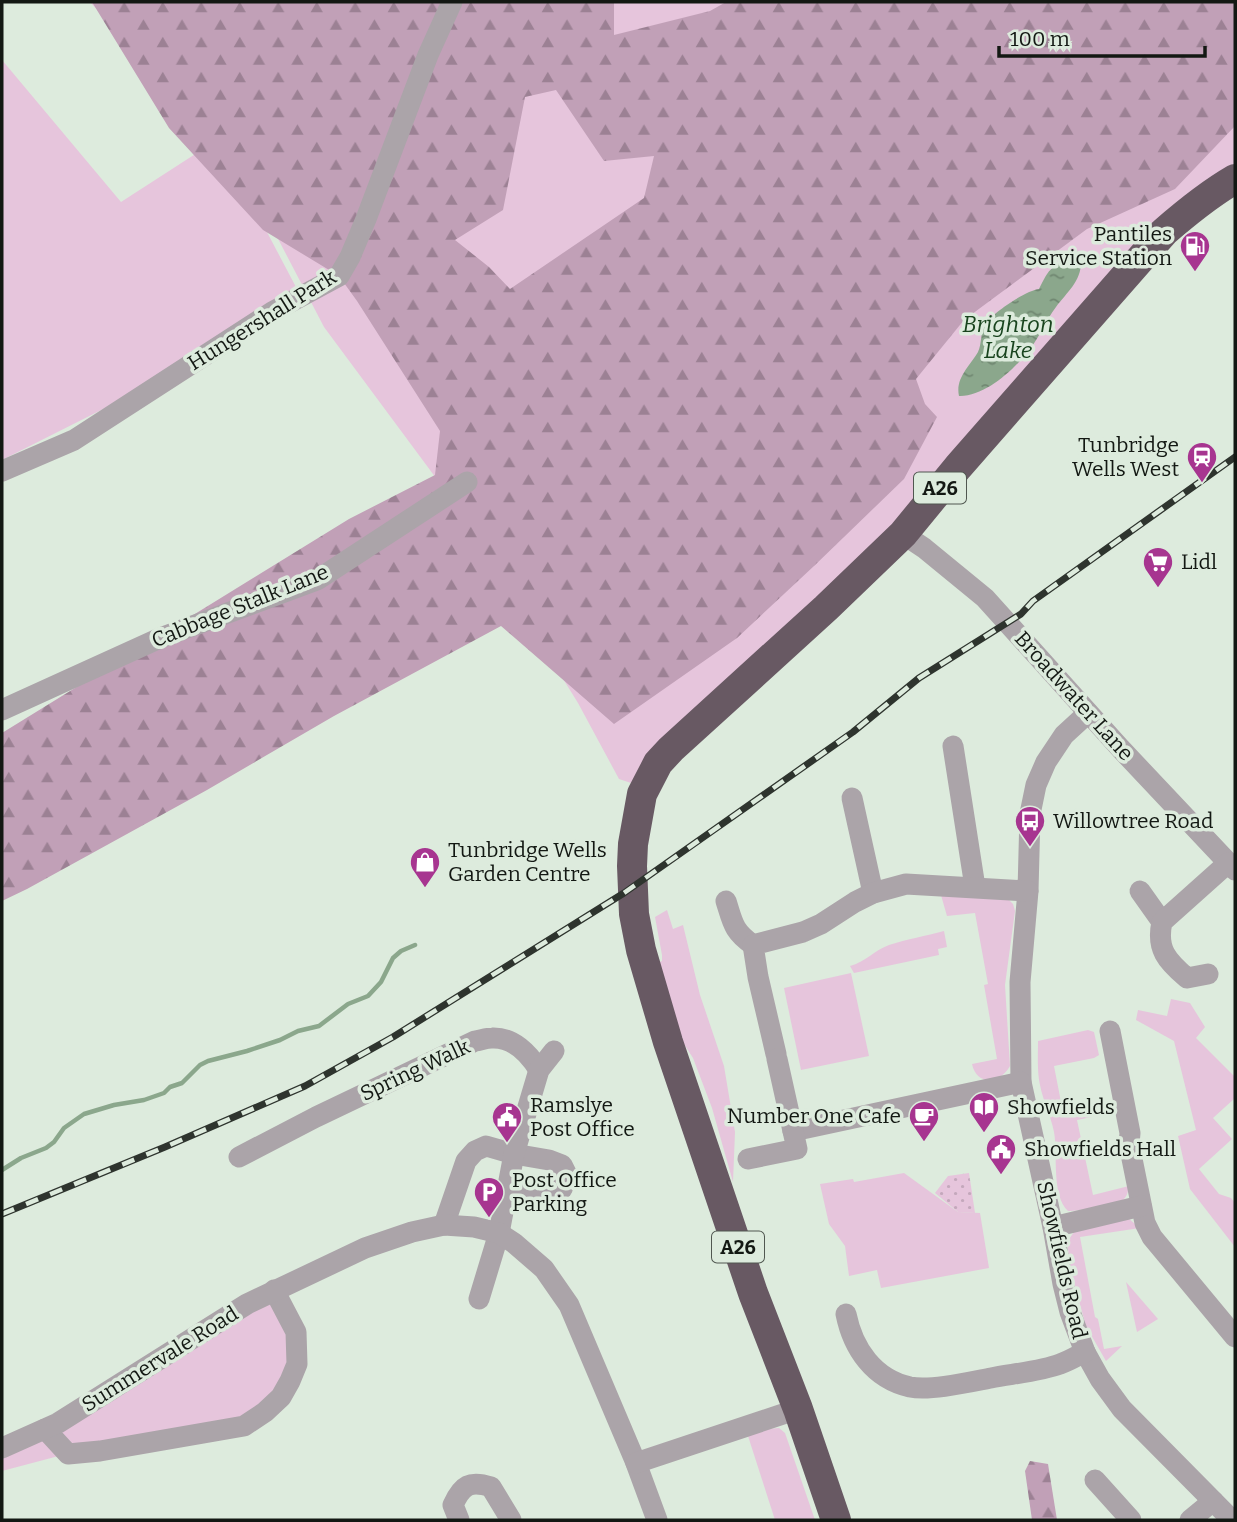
<svg xmlns="http://www.w3.org/2000/svg" width="1237" height="1522" font-family="Bitter,serif">
  <defs>
    <pattern id="forest-firs" width="22" height="20" patternUnits="userSpaceOnUse" patternTransform="scale(1.75)"><rect width="22" height="20" fill="#c1a0b7"/><path d="M5 1l3.5 6h-7zM16 11l3.5 6h-7z" fill="#9c8194"/></pattern>
    <pattern id="park-dots" width="8" height="8" patternUnits="userSpaceOnUse" patternTransform="scale(1.75)"><rect width="8" height="8" fill="#e6c5dc"/><path d="M2 2h.1M6 6h.1" fill="none" stroke="#c4a8bc" stroke-width="1.8" stroke-linecap="round"/></pattern>
    <pattern id="water-ripples" width="26" height="14" patternUnits="userSpaceOnUse" patternTransform="scale(1.75)"><rect width="26" height="14" fill="#8ba78c"/><path d="M2 4q2-2 4 0t4 0M15 11q2-2 4 0t4 0" fill="none" stroke="#708771"/></pattern>
  </defs>
  <rect width="100%" height="100%" fill="#ddebdd"/>
  <g fill="#e6c5dc">
    <path d="M90 2H1235V163L1195 192 875 547 656 746 631 783 619 779 578 703 450 497 324 327 238 162 220 143 297 289 135 393 2 460V60L121 202 217 140Z"/>
    <path d="M941 895 1009 900 1013 904 1015 911 1005 985 1010 1066C1001 1083 977 1087 972 1064L997 1059 984 985 988 984 975 913 947 916Z"/>
    <path d="M667 910 673 929 683 925 700 995 724 1066 735 1132 733 1182 712 1108 693 1058 684 1044 662 982 657 963 662 961V955L655 917Z"/>
    <path d="M944 931 947 947 938 949 939 955 854 973 850 966C865 962 875 950 889 945 907 939 926 936 944 931Z"/>
    <path d="M851 973 869 1056 801 1070 784 988Z"/>
    <path d="M1171 999 1190 1003 1205 1027 1196 1038 1235 1077V1098L1213 1118 1232 1139 1199 1169 1219 1194 1231 1198 1235 1203V1247L1190 1189 1178 1136 1196 1130 1174 1041 1136 1020 1138 1010 1167 1016Z"/>
    <path d="M1088 1030 1094 1032 1099 1055 1094 1058 1054 1066 1061 1102 1064 1108 1071 1109 1103 1098 1107 1114 1077 1120 1093 1195 1129 1186C1128 1192 1127 1198 1121 1201 1112 1205 1079 1211 1068 1211 1051 1195 1058 1154 1054 1132 1051 1116 1043 1101 1040 1085 1037 1071 1038 1055 1038 1041Z"/>
    <path d="M904 1173 958 1212 980 1213 989 1268 881 1288 877 1270 849 1276 845 1246 829 1224 820 1184 853 1179 854 1182Z"/>
    <path d="M1129 1219 1140 1228 1080 1237 1095 1317 1098 1319 1104 1349 1122 1346 1106 1361 1086 1326 1072 1276 1067 1242 1074 1232Z"/>
    <path d="M1126 1282 1158 1319 1137 1332Z"/>
    <path d="M273 1292 294 1331 279 1396 244 1424 70 1453 2 1471V1450Z"/>
    <path d="M779 1428 785 1433 815 1520H775L748 1436 766 1429Z"/>
  </g>
  <g fill="url(#forest-firs)" fill-rule="evenodd">
    <path d="M92 2H614V35L710 11 726 2H1235V126L1175 189 1087 229 964 320 916 379 925 404 937 417 904 479 814 566 737 638 614 724 501 626 334 716 207 790 27 889 2 901V733L349 519 435 475 440 431 357 301 339 276 263 230 169 128ZM556 90 604 161 654 156 644 198 510 289 489 267 455 240 503 210 525 97Z"/>
    <path d="M1030 1461 1048 1464 1057 1520H1032L1025 1471Z"/>
  </g>
  <path fill="url(#park-dots)" d="M969 1173 975 1213 958 1212 935 1193 948 1176Z"/>
  <path fill="url(#water-ripples)" d="M1070 259 1081 260C1082 281 1067 292 1056 307 1046 320 1040 336 1030 349 1015 369 985 397 959 396 955 378 970 366 978 352 982 344 980 333 985 325 990 314 1027 290 1039 289 1050 268 1048 269 1070 259Z"/>
  <g fill="none" stroke-linecap="round" stroke-linejoin="round">
    <path stroke="#8ba78c" stroke-width="4.5" d="M2 1170 21 1158 46 1148 54 1142 64 1128 84 1114 114 1105 144 1100 164 1093 170 1087 182 1083 200 1065 208 1061 247 1051 280 1040 298 1031 319 1026 348 1004 368 996 381 982 393 958 401 951 415 945"/>
    <g stroke="#aba4a9" stroke-width="21">
      <path d="M2 471 74 440 272 312 339 276 350 257 366 219 428 55 452 2"/>
      <path d="M903 534 924 548 985 598 1121 749 1235 870"/>
      <path d="M2 710 160 638 317 580 467 482"/>
      <path d="M1088 713 1064 735 1046 762 1036 785 1030 814 1028 891 1020 982 1021 1082 1053 1227 1063 1284 1070 1312 1085 1352 1100 1379 1122 1409 1232 1520"/>
      <path d="M953 746 975 887"/>
      <path d="M852 798 873 893"/>
      <path d="M1140 891 1162 922"/>
      <path d="M726 901C733 923 733 931 753 945"/>
      <path d="M1208 974 1187 978C1167 961 1156 949 1162 922L1228 863"/>
      <path d="M1110 1031 1130 1133 1129 1144 1145 1223 1152 1237 1235 1337"/>
      <path d="M776 1054 758 977 753 945 803 932 821 924 855 902 873 893 906 884 1028 891"/>
      <path d="M777 1059 793 1131 1021 1082"/>
      <path d="M239 1157 316 1117 475 1041C481 1040 487 1038 492 1038 513 1037 529 1054 539 1070"/>
      <path d="M748 1159 797 1149 793 1131"/>
      <path d="M444 1225 466 1161 475 1151 486 1146 514 1154 549 1160 562 1165 567 1175 562 1189 551 1194 508 1187"/>
      <path d="M1053 1227 1141 1206"/>
      <path d="M479 1299 499 1233 514 1154 539 1070 554 1051"/>
      <path d="M846 1314C853 1349 874 1379 910 1387 931 1391 970 1382 991 1378 1011 1374 1042 1371 1060 1364 1069 1361 1077 1356 1085 1352"/>
      <path d="M45 1429 68 1454 100 1451 244 1426 265 1412 281 1397 290 1381 297 1364 296 1332 274 1290"/>
      <path d="M2 1448 58 1423 247 1304 365 1248 412 1232 444 1225 474 1227 499 1233 514 1243 544 1269 569 1305 636 1463 657 1520"/>
      <path d="M636 1463 798 1409"/>
      <path d="M1095 1480 1131 1520"/>
      <path d="M459 1520 453 1505C462 1485 470 1480 491 1487L511 1520"/>
      <path d="M1190 1520 1213 1501"/>
    </g>
    <path stroke="#685963" stroke-width="30" d="M836 1520 798 1409 753 1293 668 1042 641 950 634 914 632 866 633 844 642 794 658 763 671 749 826 608 903 534 958 467 1164 232C1187 212 1209 194 1235 179"/>
    <g stroke="#2e342e" stroke-width="7">
      <path id="rail" d="M2 1214 165 1147 305 1086 393 1037 624 893 853 732 919 678 1021 614 1033 601 1235 457"/>
    </g>
    <use href="#rail" stroke="#ddebdd" stroke-width="4.5" stroke-dasharray="13" stroke-linecap="butt"/>
  </g>
  <defs>
    <g id="fuel-pin" transform="scale(1.575)"><path d="M0 17L-7.5 6A9.5 9.5 0 1 1 7.5 6Z" fill="#a73590" stroke="#ddebdd"/><path d="M-5.5-6h7V0h2V4h1.3V-2.5L3-4.5l.8-.8L6-3V5H2.5V1h-1V6h-7ZM-4.2-4.7v3.2H.2V-4.7Z" fill="#fff"/></g>
    <g id="station-pin" transform="scale(1.575)"><path d="M0 17L-7.5 6A9.5 9.5 0 1 1 7.5 6Z" fill="#a73590" stroke="#ddebdd"/><path d="M-3-6H3Q5-6 5-4V2Q5 4 3 4L4.5 6H3L1.5 4h-3L-3 6H-4.5L-3 4Q-5 4-5 2V-4Q-5-6-3-6ZM-3.5-4v3h7v-3ZM-3.5 1v1.5H-2V1ZM2 1v1.5H3.5V1Z" fill="#fff"/></g>
    <g id="supermarket-pin" transform="scale(1.575)"><path d="M0 17L-7.5 6A9.5 9.5 0 1 1 7.5 6Z" fill="#a73590" stroke="#ddebdd"/><path d="M-6-5.5h2.5l.6 2H6L4.5 2H-2.5L-4.4-4H-6ZM-1.5 3.2a1.3 1.3 0 1 0 .1 0ZM3 3.2a1.3 1.3 0 1 0 .1 0Z" fill="#fff"/></g>
    <g id="bus-pin" transform="scale(1.575)"><path d="M0 17L-7.5 6A9.5 9.5 0 1 1 7.5 6Z" fill="#a73590" stroke="#ddebdd"/><path d="M-5-6H5V4H4V6H2V4H-2V6H-4V4H-5ZM-3.5-4V0h7V-4ZM-3.5 1.2v1.5H-2V1.2ZM2 1.2v1.5H3.5V1.2Z" fill="#fff"/></g>
    <g id="shop-pin" transform="scale(1.575)"><path d="M0 17L-7.5 6A9.5 9.5 0 1 1 7.5 6Z" fill="#a73590" stroke="#ddebdd"/><path d="M-5-2.5h2.3a2.7 3.5 0 0 1 5.4 0H5L5.5 6h-11ZM-1.5-2.5h3a1.5 2.3 0 0 0-3 0Z" fill="#fff"/></g>
    <g id="library-pin" transform="scale(1.575)"><path d="M0 17L-7.5 6A9.5 9.5 0 1 1 7.5 6Z" fill="#a73590" stroke="#ddebdd"/><path d="M-6-4Q-3-5.5-.7-3.5V5Q-3 3-6 4ZM6-4Q3-5.5 .7-3.5V5Q3 3 6 4Z" fill="#fff"/></g>
    <g id="cafe-pin" transform="scale(1.575)"><path d="M0 17L-7.5 6A9.5 9.5 0 1 1 7.5 6Z" fill="#a73590" stroke="#ddebdd"/><path d="M-5.5-4.5H6V0H3Q3 3.5 0 3.5H-2.5Q-5.5 3.5-5.5 0ZM3-3.2v2h1.7v-2ZM-6 4.5H4V6H-6Z" fill="#fff"/></g>
    <g id="civic-pin" transform="scale(1.575)"><path d="M0 17L-7.5 6A9.5 9.5 0 1 1 7.5 6Z" fill="#a73590" stroke="#ddebdd"/><path d="M-.6-6.5H3V-4.5H.6V-3L4-1V1h2V6H-6V1h2V-1L-.6-3ZM-1.2 2.5V6h2.4V2.5Z" fill="#fff"/></g>
    <g id="parking-pin" transform="scale(1.575)"><path d="M0 17L-7.5 6A9.5 9.5 0 1 1 7.5 6Z" fill="#a73590" stroke="#ddebdd"/><path d="M-3.5-5.5H1a3.5 3.5 0 0 1 0 7H-1V5.5H-3.5ZM-1-3.4V-.6H.8a1.4 1.4 0 0 0 0-2.8Z" fill="#fff"/></g>
  </defs>
  <g fill-rule="evenodd">
    <use href="#fuel-pin" x="1195" y="246"/>
    <use href="#station-pin" x="1202" y="457"/>
    <use href="#supermarket-pin" x="1158" y="562"/>
    <use href="#bus-pin" x="1030" y="821"/>
    <use href="#shop-pin" x="425" y="862"/>
    <use href="#library-pin" x="984" y="1107"/>
    <use href="#cafe-pin" x="924" y="1116"/>
    <use href="#civic-pin" x="507" y="1117"/>
    <use href="#civic-pin" x="1001" y="1149"/>
    <use href="#parking-pin" x="489" y="1192"/>
  </g>
  <g text-anchor="middle" dominant-baseline="central" stroke-width="7" stroke-linejoin="round" paint-order="stroke">
    <g fill="#ddebdd" stroke="#505750" stroke-width="2">
      <rect x="914" y="472.5" width="52" height="31" rx="5"/>
      <rect x="712" y="1231.5" width="52" height="31" rx="5"/>
    </g>
    <g font-size="19" font-weight="bold" fill="#131813">
      <text x="940" y="488">A26</text>
      <text x="738" y="1247">A26</text>
    </g>
    <g font-size="21" fill="#131813" stroke="#ddebdd" text-anchor="start">
      <text x="1172" y="234" text-anchor="end">Pantiles<tspan x="1172" dy="24">Service Station</tspan></text>
      <text x="1179" y="445" text-anchor="end">Tunbridge<tspan x="1179" dy="24">Wells West</tspan></text>
      <text x="1181" y="562">Lidl</text>
      <text x="1053" y="821">Willowtree Road</text>
      <text x="448" y="850">Tunbridge Wells<tspan x="448" dy="24">Garden Centre</tspan></text>
      <text x="530" y="1105">Ramslye<tspan x="530" dy="24">Post Office</tspan></text>
      <text x="1007" y="1107">Showfields</text>
      <text x="901" y="1116" text-anchor="end">Number One Cafe</text>
      <text x="1024" y="1149">Showfields Hall</text>
      <text x="512" y="1180">Post Office<tspan x="512" dy="24">Parking</tspan></text>
    </g>
    <g font-size="21" fill="#131813" stroke="#ddebdd">
      <text transform="translate(262 320) rotate(-32)">Hungershall Park</text>
      <text transform="translate(240 606) rotate(-22)">Cabbage Stalk Lane</text>
      <text transform="translate(1074 696) rotate(48)">Broadwater Lane</text>
      <text transform="translate(415 1070) rotate(-25)">Spring Walk</text>
      <text transform="translate(1062 1260) rotate(77)">Showfields Road</text>
      <text transform="translate(160 1359) rotate(-32)">Summervale Road</text>
    </g>
    <g font-size="23" font-style="italic" fill="#19441e" stroke="#ddebdd">
      <text x="1008" y="324">Brighton<tspan x="1008" dy="26">Lake</tspan></text>
    </g>
  </g>
  <rect width="1237" height="1522" fill="none" stroke="#131813" stroke-width="7"/>
  <path d="M999 46v10h206v-10" fill="none" stroke="#131813" stroke-width="3.5"/>
  <text x="1010" y="46" font-size="21" fill="#131813" stroke="#ddebdd" stroke-width="5" paint-order="stroke">100 m</text>
</svg>
